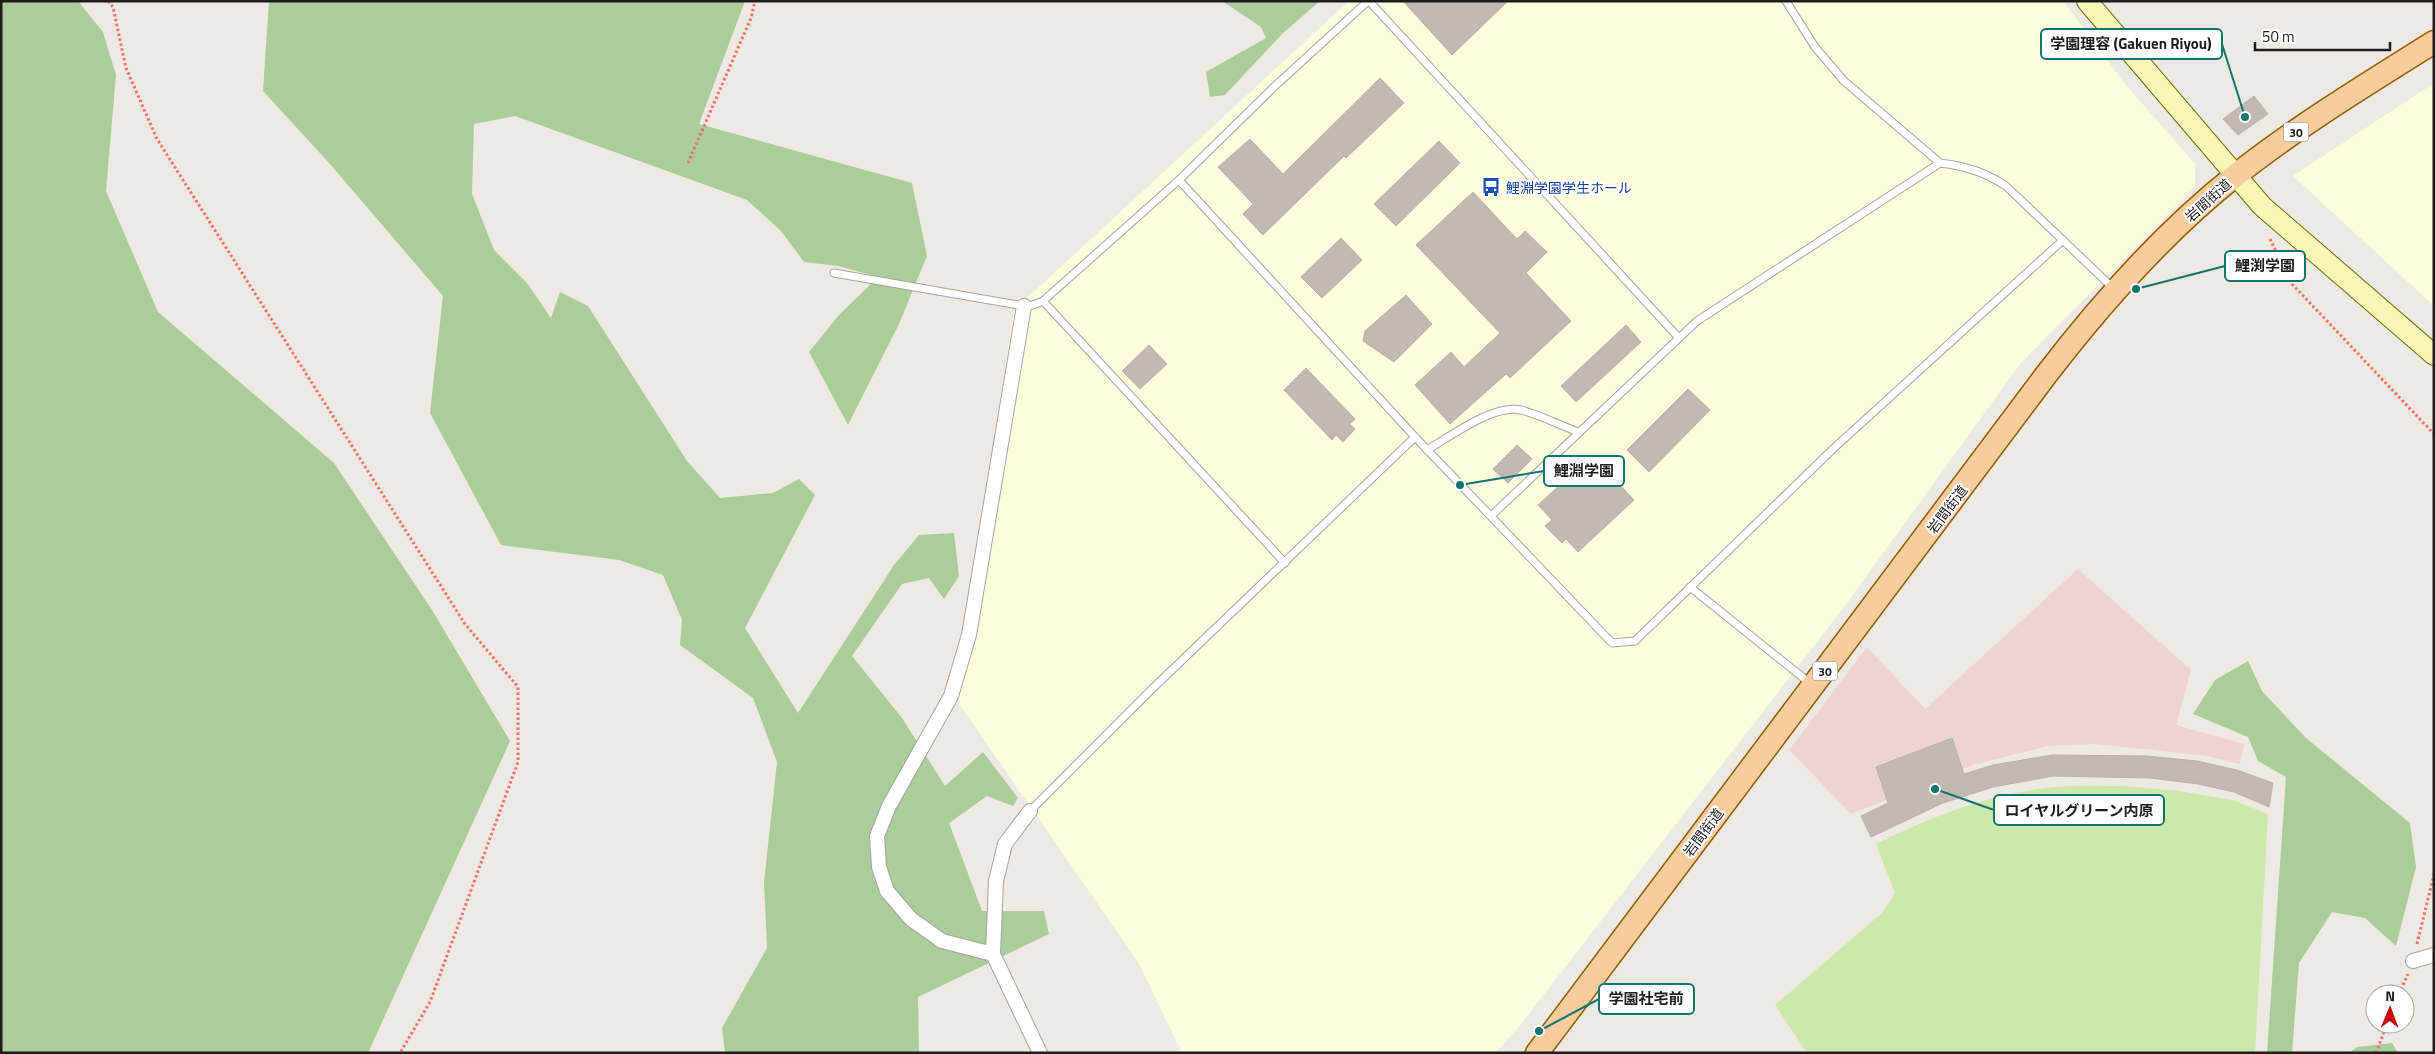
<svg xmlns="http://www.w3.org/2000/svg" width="2435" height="1054" font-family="'Titillium Web','Noto Sans JP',sans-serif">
  <rect width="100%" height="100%" fill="#eeeae3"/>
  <path fill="#efd3d3" d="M2078 569 2191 670 2176 725 2244 744 2240 764 2207 756 2153 750 2095 744 2048 746 1976 764 1851 814 1789 750 1867 647 1925 709Z"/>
  <g fill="#fefcdc">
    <path d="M1349 1H2063L2125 84 2195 164V187L2020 364 1844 607 1518 1028 1495 1053H1182L1138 962 955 698 1014 310Z"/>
    <path d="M2434 83V306L2293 176Z"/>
  </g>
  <path fill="#cce8aa" d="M2122 786 2179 791 2233 800 2268 814 2255 1053H1807L1775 1005 1882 913 1895 893 1876 844C1932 816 1994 792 2057 787 2078 785 2101 786 2122 786Z"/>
  <g fill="#abcd99">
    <path d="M1 1H78L103 32 116 75 106 191 158 312 334 463 432 610 510 741 368 1053H1Z"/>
    <path d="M269 1H745L699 124 912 183 927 256 899 324 848 425 809 352 839 315 878 277 838 266 804 262 781 231 747 200 515 116 474 124 472 194 494 250 527 283 551 318 560 292 588 306 687 461 720 498 773 493 799 479 815 495 745 628 798 713 894 565 919 535 954 533 959 576 944 599 929 578 902 584 852 656 902 718 945 786 983 752 1018 798 1013 806 987 796 949 823 982 911H1044L1049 934 918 997 919 1053H725L722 1028 767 948 764 882 777 762 753 698 680 645 682 620 663 575 619 560 501 545 430 413 443 296 330 164 263 91Z"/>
    <path d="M1222 1H1320L1283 33 1225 95 1210 97 1206 72 1266 38 1261 27Z"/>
    <path d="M2248 661 2262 691 2306 738 2410 823 2416 867 2396 946 2365 918 2332 912 2299 963 2292 1053H2267L2286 777 2258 761 2248 737 2193 714 2215 680Z"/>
    <path d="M2392 1043 2398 1053H2349L2357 1047Z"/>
  </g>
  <g fill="#c3b9b3" stroke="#bfb0a6">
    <path d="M1403 1H1508L1452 55Z"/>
    <path d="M1380 78 1404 103 1346 158 1344 156 1263 235 1243 214 1253 204 1218 167 1250 139 1283 174Z"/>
    <path d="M2254 96 2268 114 2238 135 2223 119Z"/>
    <path d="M1439 141 1460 163 1396 226 1374 204Z"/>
    <path d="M1473 192 1517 239 1525 231 1547 252 1526 273 1571 321 1510 378 1506 374 1450 424 1415 385 1451 352 1464 367 1500 333 1416 245Z"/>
    <path d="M1341 238 1362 260 1322 298 1301 277Z"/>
    <path d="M1406 295 1432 324 1394 362 1363 341 1365 331Z"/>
    <path d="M1626 325 1641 342 1576 402 1561 386Z"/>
    <path d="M1149 345 1167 364 1140 389 1122 371Z"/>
    <path d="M1306 368 1355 419 1350 424 1355 429 1343 442 1336 435 1332 440 1284 390Z"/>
    <path d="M1688 389 1710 410 1649 472 1627 450Z"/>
    <path d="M1517 445 1532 459 1508 483 1493 469Z"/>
    <path d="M1587 460 1600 473 1605 469 1634 500 1578 552 1566 539 1562 543 1545 526 1552 520 1538 505Z"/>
    <path d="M1952 738 1964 774 1993 765 2052 755 2147 756 2197 761 2237 770 2273 783 2269 807 2234 792 2198 784 2150 778 2054 776 1993 787 1943 803 1871 837 1861 816 1888 803 1876 767Z"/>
  </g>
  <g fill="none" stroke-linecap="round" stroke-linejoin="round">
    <g stroke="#a4a4a4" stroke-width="9">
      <g id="lane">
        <path d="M1369 1 1678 337"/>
        <path d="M1786 1 1815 47 1844 81 1940 163C1965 166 1985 172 2006 186L2113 288"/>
        <path d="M1179 180 1415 437 1612 643 1635 641 1834 448 2063 240"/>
        <path d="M834 273 1024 306 1033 305 1043 301 1179 180 1275 86 1368 1"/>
        <path d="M1043 301 1285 563"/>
        <path d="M1427 450C1451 436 1493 404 1521 410 1540 415 1560 425 1578 432"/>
        <path d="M1491 516 1697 321 1940 163"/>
        <path d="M1690 587 1811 684"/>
        <path d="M1030 811 1152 689 1415 437"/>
      </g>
    </g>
    <g stroke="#a4a4a4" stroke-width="16">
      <g id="street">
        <path d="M1030 811 1005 844 996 881 993 954 1040 1053"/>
        <path d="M993 954 942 941 911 919 887 891 879 867 877 836 889 806 951 696 969 635 1024 306"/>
        <path d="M2413 961 2434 955"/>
      </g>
    </g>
    <g stroke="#6c7107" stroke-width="22">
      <path id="secondary" d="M2087 1 2262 206 2434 355"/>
    </g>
    <g stroke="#935b03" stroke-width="25">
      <path id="primary" d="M1537 1053 2046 375C2102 302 2164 232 2236 175 2298 126 2367 84 2434 42"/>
    </g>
    <g stroke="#f6726c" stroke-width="3" stroke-dasharray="2.5 2.5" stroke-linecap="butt">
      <path d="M108 1 113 7 126 68 157 139 465 624 518 687V762L430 1002 400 1053"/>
      <path d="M688 163 751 18 755 1"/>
      <path d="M2270 239 2292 284 2434 434"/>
      <path d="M2417 944 2434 874"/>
      <path d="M2399 994 2408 974"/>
      <path d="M2376 1053 2387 1024"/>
    </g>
    <use href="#lane" stroke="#fff" stroke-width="7"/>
    <use href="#street" stroke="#fff" stroke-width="14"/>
    <use href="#secondary" stroke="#f8f7b8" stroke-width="20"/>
    <use href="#primary" stroke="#f9cc9d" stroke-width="22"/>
  </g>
  <defs>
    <g id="bus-bare" transform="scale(1.5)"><path d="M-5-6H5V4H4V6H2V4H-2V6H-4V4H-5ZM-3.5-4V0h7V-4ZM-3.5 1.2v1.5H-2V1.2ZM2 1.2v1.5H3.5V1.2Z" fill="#1a4fb4" stroke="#fff" stroke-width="2.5" paint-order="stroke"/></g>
  </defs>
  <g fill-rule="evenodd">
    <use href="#bus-bare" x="1491" y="187"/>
  </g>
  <g text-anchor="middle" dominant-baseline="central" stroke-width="4" stroke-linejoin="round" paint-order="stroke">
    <g fill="#fff" stroke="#616161" stroke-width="1">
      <rect x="2283.5" y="122.5" width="25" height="19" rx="4"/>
      <rect x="1812.5" y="661.5" width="25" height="19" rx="4"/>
    </g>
    <g font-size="12" font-weight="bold" fill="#1d1d1d">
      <text x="2296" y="132">30</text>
      <text x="1825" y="671">30</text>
    </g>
    <g font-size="14" fill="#164399" stroke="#fff" text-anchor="start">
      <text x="1506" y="187">鯉淵学園学生ホール</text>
    </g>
    <g font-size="14" fill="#1d1d1d" stroke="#fff">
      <text transform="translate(2208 200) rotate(-42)">岩間街道</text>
      <text transform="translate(1947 509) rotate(-53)">岩間街道</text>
      <text transform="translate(1703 832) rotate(-53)">岩間街道</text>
    </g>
  </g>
  <path fill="none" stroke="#0f766e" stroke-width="2" d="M2245 117L2222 44M2136 289L2225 266M1460 485L1544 471M1935 789L1994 810M1539 1031L1599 999"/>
  <g fill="#0f766e" stroke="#fff" stroke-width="2">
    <circle cx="2245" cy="117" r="5"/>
    <circle cx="2136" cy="289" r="5"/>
    <circle cx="1460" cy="485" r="5"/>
    <circle cx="1935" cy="789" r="5"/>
    <circle cx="1539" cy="1031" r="5"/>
  </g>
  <g fill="#fff" stroke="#0f766e" stroke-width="2">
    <rect x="2041" y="29" width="181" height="30" rx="5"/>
    <rect x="2225" y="251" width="80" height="30" rx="5"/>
    <rect x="1544" y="456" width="80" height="30" rx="5"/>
    <rect x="1994" y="795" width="170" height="30" rx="5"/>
    <rect x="1599" y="984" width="95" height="30" rx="5"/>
  </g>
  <g font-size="15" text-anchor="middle" font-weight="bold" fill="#1d1d1d">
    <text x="2131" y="49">学園理容 (Gakuen Riyou)</text>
    <text x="2265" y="271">鯉渕学園</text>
    <text x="1584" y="476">鯉淵学園</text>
    <text x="2079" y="816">ロイヤルグリーン内原</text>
    <text x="1646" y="1004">学園社宅前</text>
  </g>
  <rect width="2435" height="1054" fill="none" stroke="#1d1d1d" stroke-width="5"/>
  <g transform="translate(2390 1009) rotate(1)"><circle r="24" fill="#ffffff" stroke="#a5a5a5"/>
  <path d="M0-4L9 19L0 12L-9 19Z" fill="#c60510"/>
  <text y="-8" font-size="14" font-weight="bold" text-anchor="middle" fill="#1d1d1d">N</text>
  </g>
  <path d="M2255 42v8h135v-8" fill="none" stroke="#1d1d1d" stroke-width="2.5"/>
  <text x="2262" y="42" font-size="15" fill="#1d1d1d" stroke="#ffffff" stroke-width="4" paint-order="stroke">50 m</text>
</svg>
